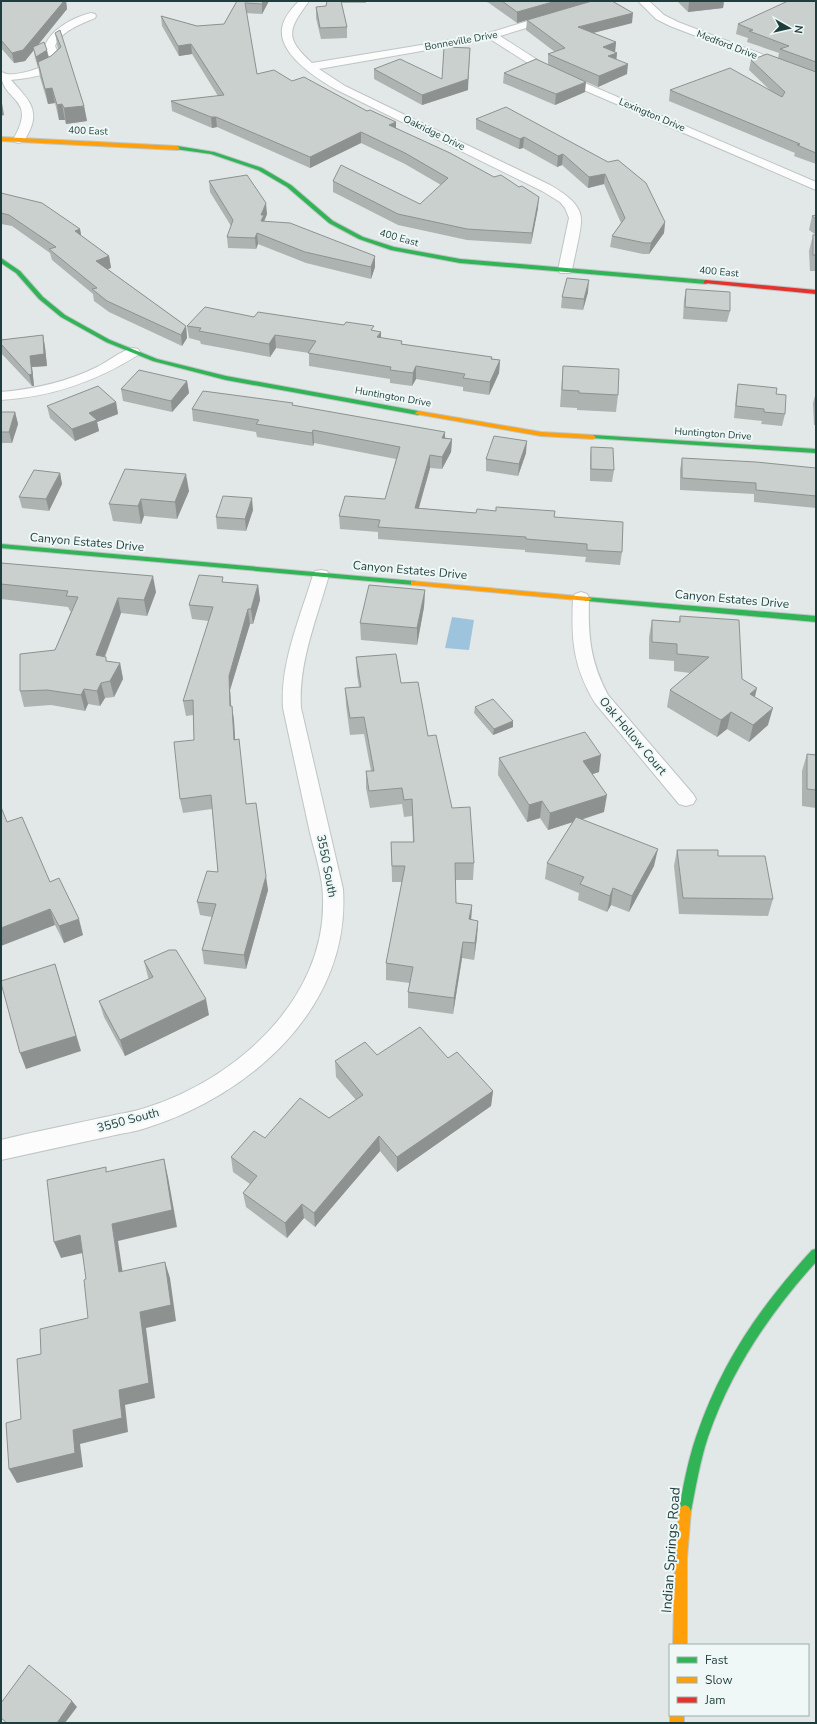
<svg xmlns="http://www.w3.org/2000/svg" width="817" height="1724" font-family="'Nunito Sans',sans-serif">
  <rect width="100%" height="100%" fill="#e2e8e7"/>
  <path fill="#9dc4dc" d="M452 617 474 620 469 650 445 648Z"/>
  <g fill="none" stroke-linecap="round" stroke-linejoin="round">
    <g stroke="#bfc5c4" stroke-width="2">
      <g id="street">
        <path d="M299 1H309C289 29 283 37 312 63L482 35 548 15H556L557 17 556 19 500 36 550 68 816 182V190L542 72 490 39 319 69 345 86 550 185C562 192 580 203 581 218 582 229 574 258 572 270L570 273H560L558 270 569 218 565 208 560 202 542 191 337 90C317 79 274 52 283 24 286 15 292 8 299 1Z"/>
        <path d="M638 1H649L664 15 678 22 816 75V82L670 26 656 19Z"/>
        <path d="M91 13 95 14 96 16 95 18C81 24 61 31 55 46L62 61C52 76 29 78 11 80 26 97 41 109 29 132 26 137 25 142 19 143L15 142 13 140C39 96 1 103 1 72 3 72 5 74 7 74 16 76 45 68 51 61L45 46C51 29 74 17 91 13Z"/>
        <path d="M133 348 138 349 140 352 138 355C95 382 51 397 1 400V392C35 389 67 382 97 367 109 361 120 351 133 348Z"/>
        <path d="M321 570 327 571 329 575C317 618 298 663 301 708L343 889C351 1007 251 1095 146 1128 135 1132 122 1133 111 1136 74 1144 37 1152 1 1160V1140C37 1131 74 1124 110 1116 122 1113 134 1112 145 1108 235 1080 326 1000 323 899 323 877 315 854 310 833 301 791 292 750 283 708 280 663 300 618 313 575L315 571Z"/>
        <path d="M581 592 587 594 589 598C588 636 590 661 608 695L693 794 696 799 693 804 686 806 679 804 595 703C573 667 571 639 573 598L575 594Z"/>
      </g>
    </g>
    <g stroke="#bdc6c5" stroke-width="2">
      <g id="fast">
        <path d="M177 146 214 152 262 168 291 185 333 221 363 237 394 247 460 259 706 280 709 282 706 284 460 263 391 250 359 239 329 223 287 187 258 170 211 154 175 149 174 148Z"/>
        <path d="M1 258 20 271 43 297 65 315 110 340 157 359 226 376 418 411 421 413 418 415 226 380 153 361 106 342 61 317 39 299 16 273 1 263Z"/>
        <path d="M593 435 816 449V453L591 438V436Z"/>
        <path d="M1 544 414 581 418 583 414 585 1 548Z"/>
        <path d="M585 597 816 616V622L588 601H585Z"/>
        <path d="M816 1249V1262C769 1314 731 1370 708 1437 700 1461 696 1486 691 1511L689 1515 685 1517 681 1515 679 1511C683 1486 688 1461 696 1437 721 1363 759 1308 812 1250Z"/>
      </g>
    </g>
    <g stroke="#bdc6c5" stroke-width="2">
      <g id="slow">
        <path d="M1 137 177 146 180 148 177 150 1 141Z"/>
        <path d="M418 411 541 432 593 435 596 437 593 439 541 436 416 414 415 413Z"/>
        <path d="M411 581 588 597 592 599 588 601 414 585H411Z"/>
        <path d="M685 1505 689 1507 691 1511 687 1558V1645H673L675 1558 679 1511 681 1507Z"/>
        <rect x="670" y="1715" width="14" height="8"/>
      </g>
    </g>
    <g stroke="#bdc6c5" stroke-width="2">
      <path id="jam" d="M706 280 816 290V294L704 283V281Z"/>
    </g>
    <use href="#street" fill="#fbfcfb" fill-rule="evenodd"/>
    <use href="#fast" fill="#30b455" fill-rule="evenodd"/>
    <use href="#slow" fill="#ff9f0a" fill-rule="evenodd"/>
    <use href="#jam" fill="#e5322d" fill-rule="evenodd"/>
  </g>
  <g fill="#adb3b1">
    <path d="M1 1H66L67 9 37 46 49 57 51 56 58 49 55 33 84 106 87 121 66 124 65 120H59L55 103 48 104 40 77 38 66V67L35 58 34 50 25 61 14 63 1 48Z"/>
    <path d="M237 1H269L262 14 246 13 257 74 292 81 396 122V128L538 208 531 244 467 240 398 225 333 192V181L420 204 441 185 405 164 361 143 310 168 217 127 212 128 172 111 171 101 218 96 192 54 179 56 162 26 161 16 197 26 224 24Z"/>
    <path d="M327 1H366V3H341L347 27V38L321 39 316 18V7L326 6Z"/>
    <path d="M484 1H612L632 23 593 33 616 42 615 52 617 53 616 60 627 74 598 87 561 71 585 92 555 105 503 83 504 73 548 65V54L555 52 526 30 527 20 517 23 489 3Z"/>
    <path d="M677 1H724L723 8 688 12Z"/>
    <path d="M816 1V164L794 156 795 153 669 101 670 90H770L749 70 751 60 778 58 779 53 747 42 748 38 736 34 738 24Z"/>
    <path d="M374 69 442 79 468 90 422 105 374 79Z"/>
    <path d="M476 119 608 162 665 222 664 233 649 254H643L610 247 612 236 621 223 604 184 588 188 562 165 557 167 523 148 519 149 476 129Z"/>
    <path d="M209 181 267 214 264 222 375 256V267L371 279 306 263 258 244 256 249 228 248 227 237 231 226 210 192Z"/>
    <path d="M1 193 80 229 81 236 109 256 111 268 107 269 186 326 187 338 182 346 109 312 94 301 93 294 52 260 50 253 12 226 1 224Z"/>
    <path d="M816 215V271H810L809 251 813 235H816L809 230 812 216Z"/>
    <path d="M686 289 730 311 727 322 683 319 684 300Z"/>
    <path d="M588 292 583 310 561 308 562 297Z"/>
    <path d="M254 317 381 332V338L402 344 500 360 499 373 489 395 463 391V387L416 379 412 386 390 383V379L309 366V353L276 348 270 357 201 344 200 341 189 338 187 326Z"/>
    <path d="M43 335 45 347 47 366 32 367 34 386H32L1 353V340Z"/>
    <path d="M563 366 618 395 616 412 577 410V408L560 407Z"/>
    <path d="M187 381 189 393 172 412 123 401 121 389Z"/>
    <path d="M738 384 776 394 785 414 782 426 761 424 762 421 734 418 736 396Z"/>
    <path d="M816 392V425H814L813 403Z"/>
    <path d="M116 402 118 414 97 422 99 431 75 441 50 418 47 406Z"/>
    <path d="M293 405 452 439 451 452 442 469 430 468 419 508 476 513 554 517 622 552 620 565 585 562 586 557 525 552V550L378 539V532L340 529 339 516 385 499 396 459 314 443 313 446 257 437 256 432 193 421 192 409Z"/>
    <path d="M1 412H15L18 424 12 443H1Z"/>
    <path d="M591 447 614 470 612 482 590 481V458Z"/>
    <path d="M526 453 518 476 486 471V459Z"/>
    <path d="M682 458 816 468V508L754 502V494L680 490V470Z"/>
    <path d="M60 473 62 484 49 511 22 508 19 497Z"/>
    <path d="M189 491 177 519 144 516 141 524 113 521 109 504Z"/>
    <path d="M253 510 246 531 217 529 216 517Z"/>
    <path d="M1 563 156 592 147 616 121 613 105 657H106V661L120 663 123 679 114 697 105 698 100 706 88 704 85 711 51 705 24 707 20 691 55 650 71 611H70L68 607 1 599Z"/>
    <path d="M224 582 258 585 260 600 253 624H250L230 690 231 706H232L234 721 235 740 246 804 268 890 246 969 204 964 202 950 212 917 200 915 197 902 218 872 212 809 183 813 180 799 194 740 193 715 186 716 183 701 209 621 192 619 189 605Z"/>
    <path d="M425 590 424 607 417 645 361 640 360 623Z"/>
    <path d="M680 616 742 679 755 697 768 725 749 742 727 729 717 737 667 707 670 690 690 673 674 671V661L649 659V637L652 620 679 622Z"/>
    <path d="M356 657 401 683 428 736 452 808 474 863 473 880H456V903L472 905 471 920 478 921 477 937 474 960 462 958 453 1014 408 1008V992L410 983 386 980V963L402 882H392L391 842H413L412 816 404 817 402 804 370 808 366 788V771H371L364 734 350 735 346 705 345 688 359 687 357 675Z"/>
    <path d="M475 707 513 721V727L493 735 474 713Z"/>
    <path d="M807 754 816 755V808L802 806V771Z"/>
    <path d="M499 758 599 772 592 774 604 812 581 820 654 866 629 912 611 905 607 912 578 900 579 893 545 879 547 863 573 822 548 830 540 818 527 822 498 775Z"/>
    <path d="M7 822 50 882 83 935 64 943 55 925Z"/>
    <path d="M677 850 718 856 773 899 768 916 679 914 674 866Z"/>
    <path d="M144 961 209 1015 125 1056 104 1017 99 1001 149 979 148 977Z"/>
    <path d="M377 1055 448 1058 493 1091 491 1106 397 1172 380 1151 315 1227 304 1218 287 1238 246 1207 243 1193 250 1184 233 1172 231 1157 265 1138 329 1118 356 1100 336 1077 335 1061Z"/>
  </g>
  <g fill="#8d9290">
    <path d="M64 1H66L67 9 25 61 14 63 12 53Z"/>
    <path d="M263 1H269L262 14V4Z"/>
    <path d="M556 1H592L517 23V12Z"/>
    <path d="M697 1H724L723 8 688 12 689 2Z"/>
    <path d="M633 13 632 23 577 37 578 27Z"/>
    <path d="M616 42 615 52 603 47Z"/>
    <path d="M191 44 192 54 179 56 178 46Z"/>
    <path d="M470 48 468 90 422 105V95L468 79Z"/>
    <path d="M47 50 49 61 38 62V67L36 57Z"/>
    <path d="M617 53 616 63 608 56Z"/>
    <path d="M628 64 627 74 598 87 599 76Z"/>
    <path d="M586 82 585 92 555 105 556 94Z"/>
    <path d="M52 88 55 103 48 104 45 89Z"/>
    <path d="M1 103H2L4 115 1 116Z"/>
    <path d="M62 104 65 120H59L57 105Z"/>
    <path d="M84 106 87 121 66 124 64 108Z"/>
    <path d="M211 117H216L217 127 212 128Z"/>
    <path d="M396 122V133L389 125Z"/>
    <path d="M361 132V143L310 168V157Z"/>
    <path d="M524 137 523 148 519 149 520 139Z"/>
    <path d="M563 154 562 165 557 167 558 156Z"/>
    <path d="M605 174 604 184 588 188 589 177Z"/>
    <path d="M539 197 538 208 531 244 532 233Z"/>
    <path d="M266 203 267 214 264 221V226L262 232 261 215Z"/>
    <path d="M665 222 664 233 649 254 651 243Z"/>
    <path d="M80 229 82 240 75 231Z"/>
    <path d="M257 233 258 244 256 249 255 238Z"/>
    <path d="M109 256 111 268 98 272 96 261Z"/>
    <path d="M375 256V267L371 279V267Z"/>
    <path d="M589 280 588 292 583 310 584 299Z"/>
    <path d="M186 326 187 338 182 346 181 335Z"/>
    <path d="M381 332V344L377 337Z"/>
    <path d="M43 335 45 347 47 366 32 367 34 386H32L29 375 30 356Z"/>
    <path d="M275 335 276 348 270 357 269 344Z"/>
    <path d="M500 360 499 373 489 395 490 382Z"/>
    <path d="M416 366V379L412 386 413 373Z"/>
    <path d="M187 381 189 393 172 412 171 401Z"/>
    <path d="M116 402 118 414 97 422 99 431 75 441 72 429 89 413Z"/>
    <path d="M15 412 18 424 12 443 9 432Z"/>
    <path d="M313 430 314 443 313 446 312 433Z"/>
    <path d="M445 432V444L442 438Z"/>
    <path d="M452 439 451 452 442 469V457Z"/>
    <path d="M527 441 526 453 518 476 519 464Z"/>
    <path d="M430 455V468L415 521V508Z"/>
    <path d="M60 473 62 484 49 511 46 499Z"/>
    <path d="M186 474 189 491 177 519 175 502Z"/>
    <path d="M252 498 253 510 246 531 245 519Z"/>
    <path d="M141 499 144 516 141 524 138 506Z"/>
    <path d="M153 576 156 592 147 616 144 600Z"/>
    <path d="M258 585 260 600 253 624 251 609Z"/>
    <path d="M425 590 424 607 417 645V628Z"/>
    <path d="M118 598 121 613 99 671 96 655Z"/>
    <path d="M248 609 250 624 230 690 232 721 230 706 229 676Z"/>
    <path d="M120 663 123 679 114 697 110 681Z"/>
    <path d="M101 683 105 698 100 706 97 691Z"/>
    <path d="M757 688 753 705 750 694Z"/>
    <path d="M84 689 88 704 85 711 81 695Z"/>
    <path d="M232 706 234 721 236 754 234 740Z"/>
    <path d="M773 708 768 725 749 742 753 725Z"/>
    <path d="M731 712 727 729 717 737 721 720Z"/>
    <path d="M513 721V727L493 735 494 729Z"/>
    <path d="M601 755 599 772 581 778 583 761Z"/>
    <path d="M607 795 604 812 548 830 550 813Z"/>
    <path d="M542 801 540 818 527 822 529 805Z"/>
    <path d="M658 849 654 866 629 912 632 896Z"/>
    <path d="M266 876 268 890 246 969 244 955Z"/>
    <path d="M613 888 611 905 607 912 610 896Z"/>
    <path d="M472 905 471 921 469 919Z"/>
    <path d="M50 909 55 925 1 946V928Z"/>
    <path d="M79 919 83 935 64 943 59 926Z"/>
    <path d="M478 921 477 937 474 960 475 943Z"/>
    <path d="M463 942 462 958 453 1014 454 998Z"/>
    <path d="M55 964 81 1051 26 1069 20 1053Z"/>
    <path d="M206 999 209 1015 125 1056 120 1040Z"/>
    <path d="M493 1091 491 1106 397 1172V1157Z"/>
    <path d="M379 1136 380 1151 315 1227 314 1213Z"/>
    <path d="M164 1159 168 1177 177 1227 118 1241 125 1288 119 1272 112 1224Z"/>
    <path d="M302 1204 304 1218 287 1238 285 1223Z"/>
    <path d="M80 1235 87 1252 61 1258 54 1242Z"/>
    <path d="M165 1262 170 1278 176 1321 146 1328 155 1398 125 1405 128 1432 80 1444 83 1467 17 1483 9 1469 73 1430 119 1390 140 1312Z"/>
    <path d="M72 1701 77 1707 65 1723H57Z"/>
  </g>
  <g fill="#c9d0ce" stroke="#8d9290">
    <path d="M1 1H64L23 50 12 53 1 40Z"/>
    <path d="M237 1H263L262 4 245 3 257 74 274 70 292 81 304 77 367 111 370 110 396 122 389 125 450 153 494 177 501 175 519 187 522 186 539 197 532 233 467 229 398 214 333 181 341 165 420 204 448 178 405 153 361 132 310 157 216 117H211L171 101 224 95 191 44 178 46 161 16 197 26 224 24Z"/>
    <path d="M327 1H341L347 27 320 28 316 7 326 6Z"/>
    <path d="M502 1H556L517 12Z"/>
    <path d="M592 1H612L633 13 578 27 616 42 603 47 617 53 608 56 628 64 599 76 548 54 565 48 527 20Z"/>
    <path d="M788 1H816V62L780 49 789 46 749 31 753 30 738 24Z"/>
    <path d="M60 30 84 106 64 108 62 104 57 105 52 88 45 89 38 62 51 56 61 47 55 33Z"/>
    <path d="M44 42 47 50 36 57 33 47Z"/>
    <path d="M444 47 470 48 468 79 422 95 374 69 400 59 442 79Z"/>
    <path d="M767 54 816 72V153L797 145 800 144 670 90 730 68 782 97 785 92 751 60Z"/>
    <path d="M536 59 586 82 556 94 504 73Z"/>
    <path d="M506 107 608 162 618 160 646 183 665 222 651 243H645L612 236 625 218 605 174 589 177 563 154 558 156 524 137 520 139 476 119Z"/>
    <path d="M247 175 266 203 261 215H264L261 221 290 223 375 256 371 267 305 252 257 233 255 238 227 237 233 220 209 181Z"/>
    <path d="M1 193 42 203 80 229 75 231 109 256 96 261 186 326 181 335 107 301 92 289 97 288 49 249 56 247 9 215 1 213Z"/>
    <path d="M816 215V219L812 216Z"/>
    <rect x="813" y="235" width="3" height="20"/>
    <path d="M567 278 589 280 584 299 562 297Z"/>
    <path d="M686 289 730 292V311L685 307Z"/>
    <path d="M205 307 254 317 258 312 344 325 346 322 374 326 371 330 381 332 377 337 402 341 401 344 492 357 491 359 500 360 490 382 463 378 465 374 416 366 413 373 390 370 391 367 308 353 316 341 275 335 269 344 199 331 201 328 187 326Z"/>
    <path d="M43 335 44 354 30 356 32 374 29 375 1 344V340Z"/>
    <path d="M563 366 619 369 618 395 579 393V391L562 390Z"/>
    <path d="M139 370 187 381 171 401 121 389Z"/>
    <path d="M738 384 777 388 776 394 786 395 785 414 764 412V409L736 406Z"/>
    <path d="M98 386 116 402 89 413 97 420 72 429 47 406Z"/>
    <path d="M203 391 293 403 292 405 445 432 442 438 452 439 442 457 430 455 415 508 476 513 477 509 496 511V507L555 511 554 517 623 522 622 552 587 550V544L526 539V537L378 527 380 520 339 516 345 496 385 499 400 447 313 430 312 433 256 424 259 420 192 409Z"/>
    <path d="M1 412H15L9 432H1Z"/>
    <path d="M494 436 527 441 519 464 486 459Z"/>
    <path d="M591 447 613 448 614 470 591 469Z"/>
    <path d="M682 458 756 462 816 468V496L756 490V483L682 478Z"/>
    <path d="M125 469 186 474 175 502 141 499 138 506 109 504Z"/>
    <path d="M34 470 60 473 46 499 19 497Z"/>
    <path d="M223 496 252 498 245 519 216 517Z"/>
    <path d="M1 563 153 576 144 600 118 598 96 655 106 657V661L120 663 110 681 101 683 97 691 84 689 81 695 47 690 20 691V654L55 650 78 597 66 596 68 591 1 584Z"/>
    <path d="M199 575 223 577 222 582 258 585 251 609H248L229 676 230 706H232L234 740 239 739 246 804 256 803 266 876 244 955 202 950 216 904 197 902 207 871 218 872 211 795 180 799 174 742 194 740 193 700 183 701 213 607 189 605Z"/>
    <path d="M369 585 425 590 417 628 360 623Z"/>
    <path d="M680 616 739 620 742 679 757 688 750 694 773 708 753 725 731 712 721 720 670 690 709 657 677 654V644L652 642V620L680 622Z"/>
    <path d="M396 654 401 683 418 682 428 736 436 735 452 808 470 807 474 863H455L456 903 472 905 469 919 478 921 475 943 463 942 454 998 408 992 413 967 386 963 405 866H392L391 842H414L412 799 404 800 402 788 369 791 366 771H374L364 717 350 718 345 688 361 687 356 657Z"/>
    <path d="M493 699 513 721 494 729 475 707Z"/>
    <path d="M585 732 601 755 583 761 607 795 550 813 542 801 529 805 499 758Z"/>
    <path d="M807 754 816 755V790L807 789Z"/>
    <path d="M1 807 7 822 22 817 50 882 59 878 79 919 59 926 50 909 1 928Z"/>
    <path d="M576 817 658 849 632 896 613 888 610 896 580 884 584 877 547 863Z"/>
    <path d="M677 850H718V856H765L773 899 683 898Z"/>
    <path d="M169 950H176L206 999 120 1040 99 1001 153 977 144 961Z"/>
    <path d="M55 964 76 1036 20 1053 1 983V981Z"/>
    <path d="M420 1027 448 1058 457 1052 493 1091 397 1157 379 1136 314 1213 302 1204 285 1223 243 1193 257 1176 231 1157 254 1131 265 1138 300 1098 329 1118 363 1095 335 1061 365 1042 377 1055Z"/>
    <path d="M164 1159 172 1210 112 1224 119 1272 165 1262 171 1305 140 1312 149 1383 119 1390 122 1418 73 1430 75 1453 9 1469 6 1423 21 1419 17 1359 41 1354 40 1329 88 1318 84 1280 86 1279 80 1235 54 1242 47 1180 106 1167V1172Z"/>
    <path d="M29 1665 72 1701 57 1723H7L1 1718V1703Z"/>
  </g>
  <g text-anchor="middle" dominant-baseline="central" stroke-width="4" stroke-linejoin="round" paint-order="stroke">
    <g font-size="10" fill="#1e3e3d" stroke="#eff8f6">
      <text transform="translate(461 41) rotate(-10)">Bonneville Drive</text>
      <text transform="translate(727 45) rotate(21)">Medford Drive</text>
      <text transform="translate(652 115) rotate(23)">Lexington Drive</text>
      <text transform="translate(88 131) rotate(2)">400 East</text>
      <text transform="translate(434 133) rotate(26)">Oakridge Drive</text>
      <text transform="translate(399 238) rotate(16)">400 East</text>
      <text transform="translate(719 272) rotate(5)">400 East</text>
      <text transform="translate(393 397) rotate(10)">Huntington Drive</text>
      <text transform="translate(713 434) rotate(4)">Huntington Drive</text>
    </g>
    <g font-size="12" fill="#1e3e3d" stroke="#eff8f6">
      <text transform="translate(87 542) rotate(5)">Canyon Estates Drive</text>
      <text transform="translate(410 570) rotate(5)">Canyon Estates Drive</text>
      <text transform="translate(732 599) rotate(5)">Canyon Estates Drive</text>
      <text transform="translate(633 736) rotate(50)">Oak Hollow Court</text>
      <text transform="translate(327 866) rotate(79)">3550 South</text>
      <text transform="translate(128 1120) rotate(-15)">3550 South</text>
    </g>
    <g font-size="14" fill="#1e3e3d" stroke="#eff8f6">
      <text transform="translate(671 1550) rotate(-86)">Indian Springs Road</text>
    </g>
  </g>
  <rect width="817" height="1724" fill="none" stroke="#1e3e3d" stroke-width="4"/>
  <rect x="669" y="1644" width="140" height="72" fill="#eff8f6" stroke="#9baeac"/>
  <rect x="677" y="1657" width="20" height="6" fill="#30b455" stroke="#9baeac"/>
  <text x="705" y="1664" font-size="12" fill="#1e3e3d">Fast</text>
  <rect x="677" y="1677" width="20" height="6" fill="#ff9f0a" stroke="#9baeac"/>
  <text x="705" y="1684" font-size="12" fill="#1e3e3d">Slow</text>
  <rect x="677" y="1697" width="20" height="6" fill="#e5322d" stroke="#9baeac"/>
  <text x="705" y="1704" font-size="12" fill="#1e3e3d">Jam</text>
  <g transform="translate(789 28) rotate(98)" stroke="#eff8f6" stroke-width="3" paint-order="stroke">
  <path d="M0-3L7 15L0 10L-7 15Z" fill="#1e3e3d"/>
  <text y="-6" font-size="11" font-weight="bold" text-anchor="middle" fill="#1e3e3d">N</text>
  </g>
</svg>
